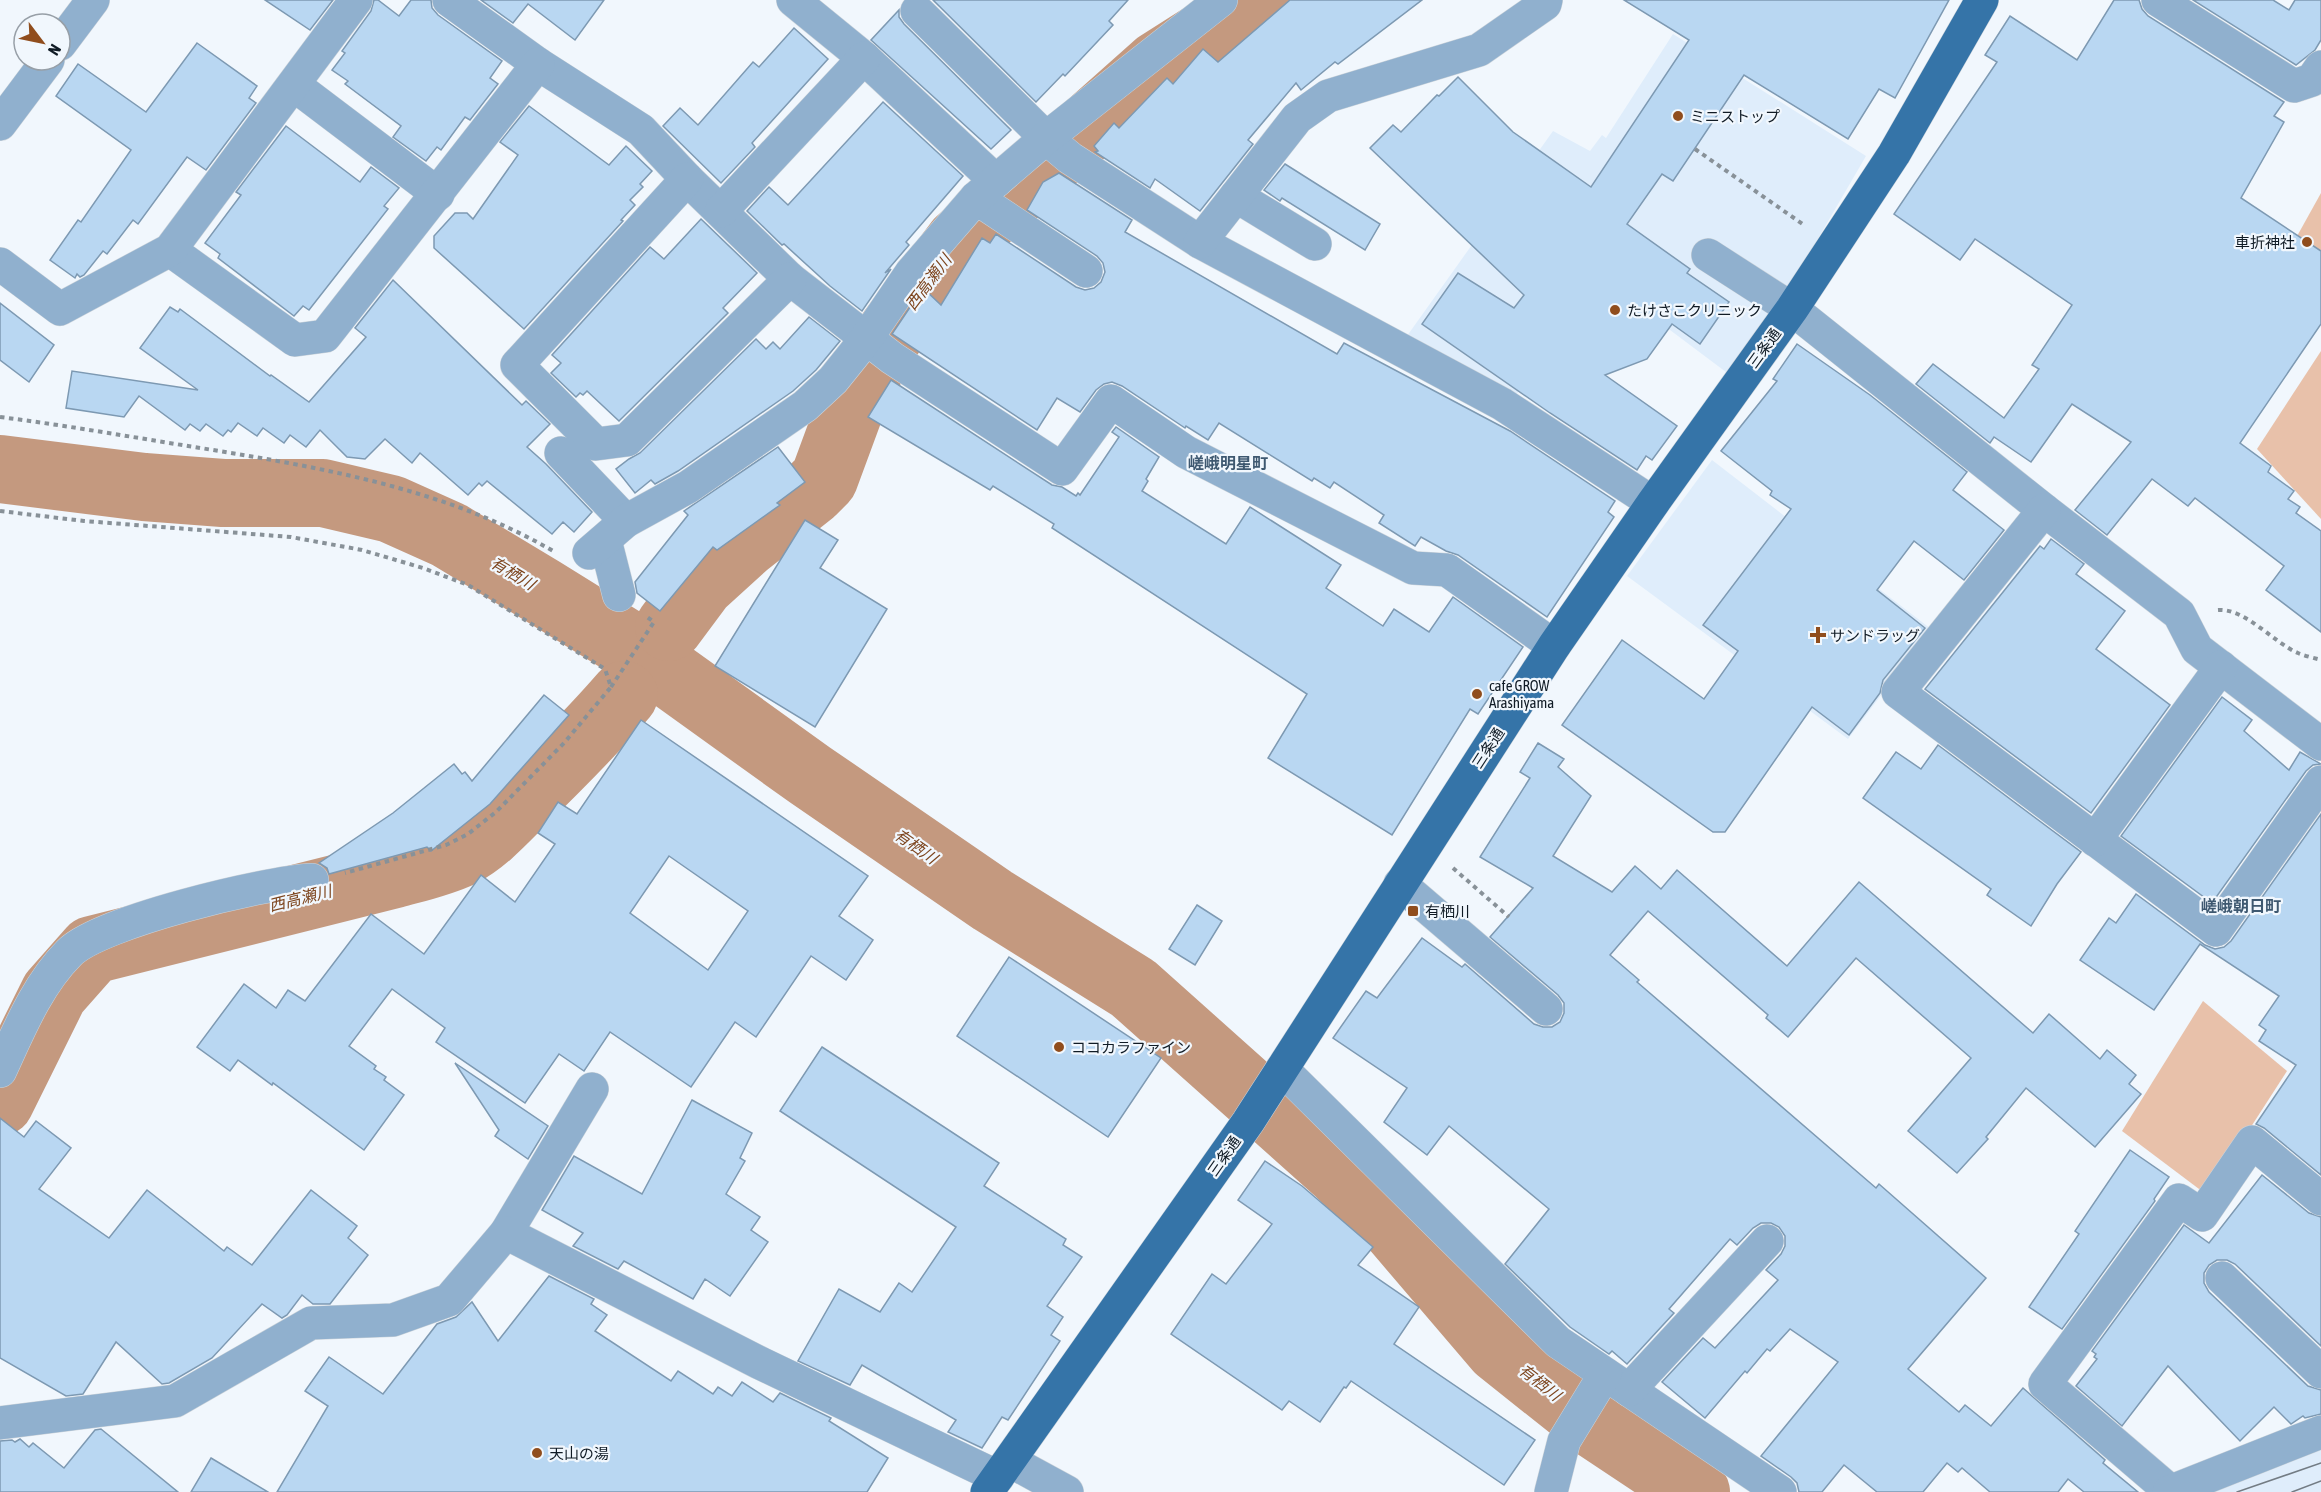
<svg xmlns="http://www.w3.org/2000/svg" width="2321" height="1492" font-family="'Asap Condensed','Noto Sans JP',sans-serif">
  <rect width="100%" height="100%" fill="#f1f7fd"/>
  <g fill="#dfedfb">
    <path d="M1673 34 1866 156 1791 285 1730 375 1598 276 1514 398 1407 336 1553 131 1590 151 1602 135 1606 138Z"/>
    <path d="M1712 460 1931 629 1848 739 1627 576Z"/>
    <path d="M2321 1449V1492H2204Z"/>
  </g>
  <g fill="#e8c1aa">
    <path d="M2321 193V284L2266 292Z"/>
    <path d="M2321 351V519L2257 449Z"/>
    <path d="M2203 1001 2287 1071 2207 1195 2122 1131Z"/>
  </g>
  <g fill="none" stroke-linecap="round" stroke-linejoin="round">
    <g stroke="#c4997f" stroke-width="68">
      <path d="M0 469 144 487 223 493H323L391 509 449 535 542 591 629 645 810 775 992 900 1133 988 1336 1169 1388 1219 1499 1349 1592 1423 1696 1492"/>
      <path d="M669 627 701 584 745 544 812 491 824 479 855 395 892 331 959 242 1158 65 1260 0"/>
      <path d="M0 1102 54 993 92 950 395 874C417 868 440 863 461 853 484 841 503 820 521 802 557 767 591 733 624 695"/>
    </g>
  </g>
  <g fill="#b9d7f2" stroke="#7d99b2" stroke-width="1.5" fill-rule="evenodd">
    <path d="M265 0H333L310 30Z"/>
    <path d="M374 0H378L399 16 411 0H431L432 8 438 15 502 61 490 78 498 84 470 120 465 117 441 150 437 147 426 161 393 137 401 126 345 84 348 81 332 70 345 53 342 51 371 11Z"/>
    <path d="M481 0H604L575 40 528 4 513 23Z"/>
    <path d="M933 0H1128L1109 21 1113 25 1065 76 1063 74 1036 102Z"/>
    <path d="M1290 0H1422L1338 64 1335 62 1301 90 1296 83 1248 140 1253 144 1200 211 1155 179 1150 188 1095 152 1098 151 1094 146 1114 123 1119 128 1167 78 1173 84 1203 49 1218 62Z"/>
    <path d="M1624 0H1949L1895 98 1879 89 1848 139 1744 75 1673 181 1662 174 1627 224 1690 269 1687 273 1729 302 1700 344 1672 324 1647 359 1605 375 1677 426 1652 460 1646 456 1637 470 1550 413 1422 324 1458 273 1514 308 1524 295 1370 148 1393 125 1401 132 1437 95 1439 96 1458 77 1513 132 1591 187 1689 40Z"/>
    <path d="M2114 0H2139L2142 9 2148 16 2284 102 2274 116 2284 122 2241 198 2321 251V324L2240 443 2271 466 2268 472 2294 491 2288 499 2300 507 2296 513 2321 531V632L2266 590 2284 566 2195 498 2188 506 2152 479 2107 535 2075 510 2131 442 2072 404 2031 462 1994 437 1990 443 1916 384 1933 364 2004 418 2039 369 2032 365 2072 305 1975 239 1960 260 1894 214 1997 62 1985 55 2010 16 2077 60Z"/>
    <path d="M2193 0H2273L2289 10 2295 0H2321V40L2315 50 2296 65Z"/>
    <path d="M899 10V17L904 24 1011 130 991 149 871 40Z"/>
    <path d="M794 28 828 59 752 143 755 147 721 183 663 126 680 108 698 125 753 62 759 67Z"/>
    <path d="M197 43 257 86 249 98 256 103 206 170 187 157 138 224 133 220 107 254 103 251 84 275 80 277 77 274 75 278 50 260 78 220 81 222 131 150 56 96 78 64 146 112Z"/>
    <path d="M883 102 963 176 906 242 909 245 885 273 891 269 862 311 830 286 784 244 782 245 747 211 769 187 788 205Z"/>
    <path d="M529 106 609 165 626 146 652 171 640 184 643 187 630 200 635 205 621 220 623 221 524 329 434 248V236L455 213H467L473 219 518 155 500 142Z"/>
    <path d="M286 126 360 182 371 167 399 188 384 206 388 209 309 310 303 306 294 316 218 258 220 254 205 243 241 195 236 192Z"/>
    <path d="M1285 164 1380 224 1365 250 1282 198 1280 201 1264 190Z"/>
    <path d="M1059 173 1132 220 1125 232 1337 354 1344 343 1510 431 1615 501 1608 512 1614 517 1547 617 1458 555 1446 551 1421 537 1415 546 1379 523 1384 515 1334 482 1330 488 1314 478 1312 481 1219 423 1208 440 1186 426 1185 428 1122 386 1112 382 1104 384 1096 390 1080 412 1057 398 1037 430 892 334 923 288 941 305 982 238 990 243 996 234 1076 287 1085 290 1094 288 1101 282 1105 272 1103 263 1097 256 1027 210 1043 182Z"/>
    <path d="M701 219 757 273 723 308 728 313 619 421 587 391 583 395 580 393 576 397 551 373 561 363 552 355 650 247 664 259Z"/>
    <path d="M393 280 522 405 526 401 550 424 527 447 546 464 592 512 574 532 563 522 552 534 487 481 482 486 479 483 468 495 420 453 412 463 385 439 365 459 347 457 320 430 306 447 290 435 284 443 263 428 257 436 238 423 231 432 228 430 223 436 206 424 200 431 190 424 185 430 139 396 124 417 66 408 72 371 198 390 140 348 170 307 178 312 180 309 270 376 271 375 309 402 366 337 355 328Z"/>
    <path d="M0 303 54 345 29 382 0 360Z"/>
    <path d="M809 317 840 341 816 370 793 391 678 471 655 484 651 480 635 493 616 469 629 459 640 453 756 339 766 349 773 342 780 349Z"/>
    <path d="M1797 344 1870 395 1967 472 1953 490 2004 530 1964 580 1914 541 1877 590 1925 628 1883 680 1880 693 1849 735 1812 707 1725 832H1713L1562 725 1622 640 1704 699 1738 651 1703 625 1791 509 1770 495 1772 491 1721 451 1777 381 1773 379Z"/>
    <path d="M891 380 1052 485 1062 487 1076 496 1078 493 1080 495 1119 437 1112 432 1116 427 1159 457 1146 479 1148 481 1142 491 1226 544 1250 507 1341 565 1326 588 1383 626 1394 609 1429 632 1453 597 1523 647 1478 714 1470 709 1392 835 1268 758 1307 694 1052 528 1054 524 993 486 990 490 868 417Z"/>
    <path d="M778 447 805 482 777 503 780 505 717 550 713 547 660 611 637 593 635 582 688 515 684 511Z"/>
    <path d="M805 520 838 540 820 568 887 609 815 727 715 666Z"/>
    <path d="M2051 539 2084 564 2076 574 2125 611 2096 649 2170 705 2091 813 1925 689 2040 546 2044 549Z"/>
    <path d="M544 695 569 715 490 804 431 851 427 847 329 874 327 868 319 863 393 813 454 764 462 774 465 772 472 781Z"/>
    <path d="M2222 697 2252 720 2244 731 2289 770 2300 752 2321 764 2313 765 2306 771 2212 903 2121 836Z"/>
    <path d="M641 720 868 876 839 916 873 940 846 980 811 956 756 1037 735 1022 691 1087 610 1032 584 1071 559 1054 525 1103 436 1042 445 1028 392 989 349 1046 376 1066 374 1069 386 1077 384 1080 404 1095 364 1150 273 1083 272 1085 238 1060 230 1071 197 1047 244 984 276 1008 288 990 305 1001 371 914 424 954 481 875 515 902 555 844 538 833 558 802 577 814ZM669 856 748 911 708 970 630 913Z"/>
    <path d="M1538 743 1564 759 1558 767 1591 796 1553 856 1612 892 1635 866 1661 889 1677 870 1787 966 1859 882 2033 1033 2049 1014 2100 1059 2107 1050 2136 1075 2129 1084 2141 1094 2095 1147 2026 1088 1986 1137 1988 1139 1957 1173 1908 1131 1971 1058 1856 958 1788 1037 1766 1018 1768 1015 1648 911 1610 955 1639 980 1637 982 1876 1188 1879 1184 1986 1278 1908 1369 1959 1412 1965 1405 1991 1426 2023 1388 2105 1460 2103 1463 2138 1492H2084L2068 1479 2058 1492H1990L1962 1468 1958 1472 1947 1463 1923 1492H1877L1844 1465 1822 1492H1799L1797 1483 1791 1477 1761 1456 1838 1362 1790 1329 1770 1351 1767 1349 1747 1373 1745 1371 1705 1418 1662 1382 1703 1338 1715 1348 1778 1280 1766 1270 1781 1254 1785 1246V1236L1779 1227 1771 1223H1761L1753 1228 1737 1245 1730 1239 1669 1309 1674 1313 1627 1364 1612 1351 1609 1354 1570 1327 1505 1264 1549 1209 1449 1126 1427 1155 1384 1122 1407 1088 1333 1038 1366 991 1377 998 1422 938 1462 967 1465 964 1534 1024 1543 1027H1552L1560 1022 1564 1013V1003L1558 995 1490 937 1533 888 1480 857 1530 778 1520 772Z"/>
    <path d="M1938 745 2081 852 2057 884 2031 926 1987 895 1991 889 1863 798 1896 752 1921 769Z"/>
    <path d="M2321 814V1175L2264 1128 2256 1124 2296 1065 2259 1041 2266 1030 2259 1025 2279 996 2200 944 2154 1010 2080 960 2109 918 2116 923 2136 894 2205 945 2215 949 2224 947 2231 941Z"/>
    <path d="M1197 905 1222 921 1195 965 1169 949Z"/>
    <path d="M1009 957 1161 1058 1108 1137 957 1036Z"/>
    <path d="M822 1047 999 1163 984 1186 1066 1239 1063 1245 1082 1257 1047 1306 1063 1317 1051 1335 1060 1341 1008 1420 1002 1417 982 1448 948 1432 956 1420 862 1365 850 1385 798 1361 839 1289 880 1312 899 1283 912 1292 956 1227 780 1111Z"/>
    <path d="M455 1063 548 1126 528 1159 495 1136 499 1130Z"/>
    <path d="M692 1100 752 1133 740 1158 745 1161 726 1194 760 1217 751 1230 768 1242 730 1296 705 1279 693 1299 624 1261 618 1269 573 1246 583 1233 542 1210 574 1156 642 1194Z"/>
    <path d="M0 1118 24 1137 36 1121 71 1148 39 1189 109 1238 147 1190 224 1251 227 1247 252 1265 311 1190 357 1226 348 1238 368 1255 330 1304H313L302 1295 287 1315 282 1318 262 1304 212 1358 169 1383 162 1384 116 1342 83 1394 66 1396 0 1358Z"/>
    <path d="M2130 1150 2169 1177 2154 1199 2155 1201 2062 1329 2029 1307 2079 1234 2075 1231Z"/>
    <path d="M1265 1161 1302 1186 1373 1247 1358 1265 1419 1307 1394 1344 1535 1440 1504 1485 1351 1381 1346 1388 1344 1387 1320 1422 1289 1401 1282 1410 1171 1334 1212 1274 1226 1284 1272 1224 1238 1200Z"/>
    <path d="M2262 1175 2309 1213 2321 1217V1346L2235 1264 2227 1260H2217L2209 1265 2204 1273V1283L2209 1292 2308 1386 2321 1390V1414L2305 1418 2303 1416 2291 1424 2274 1407 2240 1441 2168 1366 2122 1426 2076 1386 2097 1359 2094 1357 2096 1354 2092 1351 2184 1225 2209 1243Z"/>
    <path d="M549 1276 594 1299 591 1304 607 1315 595 1331 671 1381 678 1371 713 1394 718 1387 732 1396 742 1382 773 1402 780 1393 831 1418 829 1421 888 1458 867 1492H277L328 1406 305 1391 329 1357 383 1394 437 1324 456 1317 472 1302 498 1341Z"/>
    <path d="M101 1429 178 1492H0V1441L12 1440 15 1442 20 1439 29 1447 33 1443 64 1468 95 1430Z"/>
    <path d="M211 1458 268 1492H191Z"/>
  </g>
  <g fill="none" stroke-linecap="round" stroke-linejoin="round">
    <g stroke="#cdd4da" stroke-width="34">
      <g id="minor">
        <path d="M449 0 538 64 641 130 687 179 790 279 892 358 1062 469 1111 401 1186 452 1413 568 1447 570 1554 646"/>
        <path d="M793 0 864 58 996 181"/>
        <path d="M2158 0 2294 86 2312 80 2321 67"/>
        <path d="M917 11 1046 138 1070 158 1200 242 1502 404 1653 503"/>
        <path d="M60 44 93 0"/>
        <path d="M294 85 438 194"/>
        <path d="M0 124 48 60"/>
        <path d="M687 179 517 365 596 444 627 440 790 279"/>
        <path d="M1236 196 1315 244"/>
        <path d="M976 198 1086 271"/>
        <path d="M721 211 864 58"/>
        <path d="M1200 242 1297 118 1328 96 1479 50 1545 4 1546 0"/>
        <path d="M170 250 295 340 325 336 538 64"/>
        <path d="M1708 255 1792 309 2044 510 2179 614 2197 649 2321 744"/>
        <path d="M0 264 60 309 170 250 356 0"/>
        <path d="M561 453 626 521"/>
        <path d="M2044 510 1898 692 2216 930 2321 782"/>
        <path d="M605 540 619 595"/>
        <path d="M589 553 626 521 688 487 805 406 833 380 866 339 911 273 976 198 1046 138 1221 0"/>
        <path d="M2095 840 2221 667"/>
        <path d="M1400 884 1546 1009"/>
        <path d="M1282 1069 1558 1342 1780 1492"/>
        <path d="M0 1071C19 1030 37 985 69 953 99 922 266 882 312 880"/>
        <path d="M506 1233 592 1089"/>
        <path d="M2222 1278 2321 1372"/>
        <path d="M1629 1390 1767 1241"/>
        <path d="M0 1423 175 1401 311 1323 393 1320 449 1300 506 1233 760 1363 998 1477"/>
        <path d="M1010 1461 1067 1492"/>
        <path d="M2170 1491 2045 1384 2179 1200 2202 1215 2252 1142 2321 1199"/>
        <path d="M1551 1492 1564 1441 1605 1374"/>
        <path d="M2169 1492 2321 1432"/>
      </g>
    </g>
    <g stroke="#cdd4da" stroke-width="34">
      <path id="major" d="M987 1492 1248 1122 1554 646 1653 503 1792 309 1894 154 1982 0"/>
    </g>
    <g stroke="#889198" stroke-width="4" stroke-dasharray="4.5 4.5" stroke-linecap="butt">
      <path d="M1695 149 1804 225"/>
      <path d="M0 417C63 425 126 436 188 446 313 466 443 487 553 551"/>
      <path d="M0 511 84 521 291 537 362 550 423 568 468 585 605 669 611 687 564 743 496 812 468 834 446 845 345 873"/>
      <path d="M2218 610C2245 608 2274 643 2298 653 2305 656 2314 658 2321 660"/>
      <path d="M611 687 654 622 647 617"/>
      <path d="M1453 868 1509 917"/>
    </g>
    <use href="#minor" stroke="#90b0ce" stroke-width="33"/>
    <use href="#major" stroke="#3574a8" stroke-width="33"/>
    <g stroke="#737c84" stroke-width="1.5">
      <path d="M2237 1492 2321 1463"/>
      <path d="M2292 1492 2321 1481"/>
    </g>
  </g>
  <g fill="#904d1d" stroke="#f1f7fd" stroke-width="2">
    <circle cx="1678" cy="116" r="6"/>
    <circle cx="2307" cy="242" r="6"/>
    <circle cx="1615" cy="310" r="6"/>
    <path d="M1815 626h6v6h6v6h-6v6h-6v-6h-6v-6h6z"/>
    <circle cx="1477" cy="694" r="6"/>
    <rect x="1407" y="905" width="12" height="12" rx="3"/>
    <circle cx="1059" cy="1047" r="6"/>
    <circle cx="537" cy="1453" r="6"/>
  </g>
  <g text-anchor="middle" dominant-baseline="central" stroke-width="4.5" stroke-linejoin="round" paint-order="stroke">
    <g font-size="15" fill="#101b25" stroke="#f1f7fd" text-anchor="start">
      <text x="1690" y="116">ミニストップ</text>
      <text x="2295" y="242" text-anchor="end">車折神社</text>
      <text x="1627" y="310">たけさこクリニック</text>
      <text x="1830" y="635">サンドラッグ</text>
      <text x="1489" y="685">cafe GROW<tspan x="1489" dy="17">Arashiyama</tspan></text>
      <text x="1425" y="911">有栖川</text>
      <text x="1071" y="1047">ココカラファイン</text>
      <text x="549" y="1453">天山の湯</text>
    </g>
    <g font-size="15" fill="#101b25" stroke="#f1f7fd">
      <text transform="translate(1764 348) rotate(-54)">三条通</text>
      <text transform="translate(1488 748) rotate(-57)">三条通</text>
      <text transform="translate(1224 1156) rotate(-55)">三条通</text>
    </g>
    <g font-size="16" font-style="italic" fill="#7d451e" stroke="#f1f7fd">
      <text transform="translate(928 282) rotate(-53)">西高瀬川</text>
      <text transform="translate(513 573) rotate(31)">有栖川</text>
      <text transform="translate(916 846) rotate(35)">有栖川</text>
      <text transform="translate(300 898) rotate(-14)">西高瀬川</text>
      <text transform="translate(1540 1382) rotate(38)">有栖川</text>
    </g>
    <g font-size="16" font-weight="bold" fill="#3e5870" stroke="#f1f7fd">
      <text x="1228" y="463">嵯峨明星町</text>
      <text x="2241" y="906">嵯峨朝日町</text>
    </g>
  </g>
  <g transform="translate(42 42) rotate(122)"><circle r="28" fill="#f1f7fd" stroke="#979fa7" stroke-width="1.5"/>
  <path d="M0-4.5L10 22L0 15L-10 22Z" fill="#904d1d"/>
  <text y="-9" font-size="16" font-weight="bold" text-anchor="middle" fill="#101b25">N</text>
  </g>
</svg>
